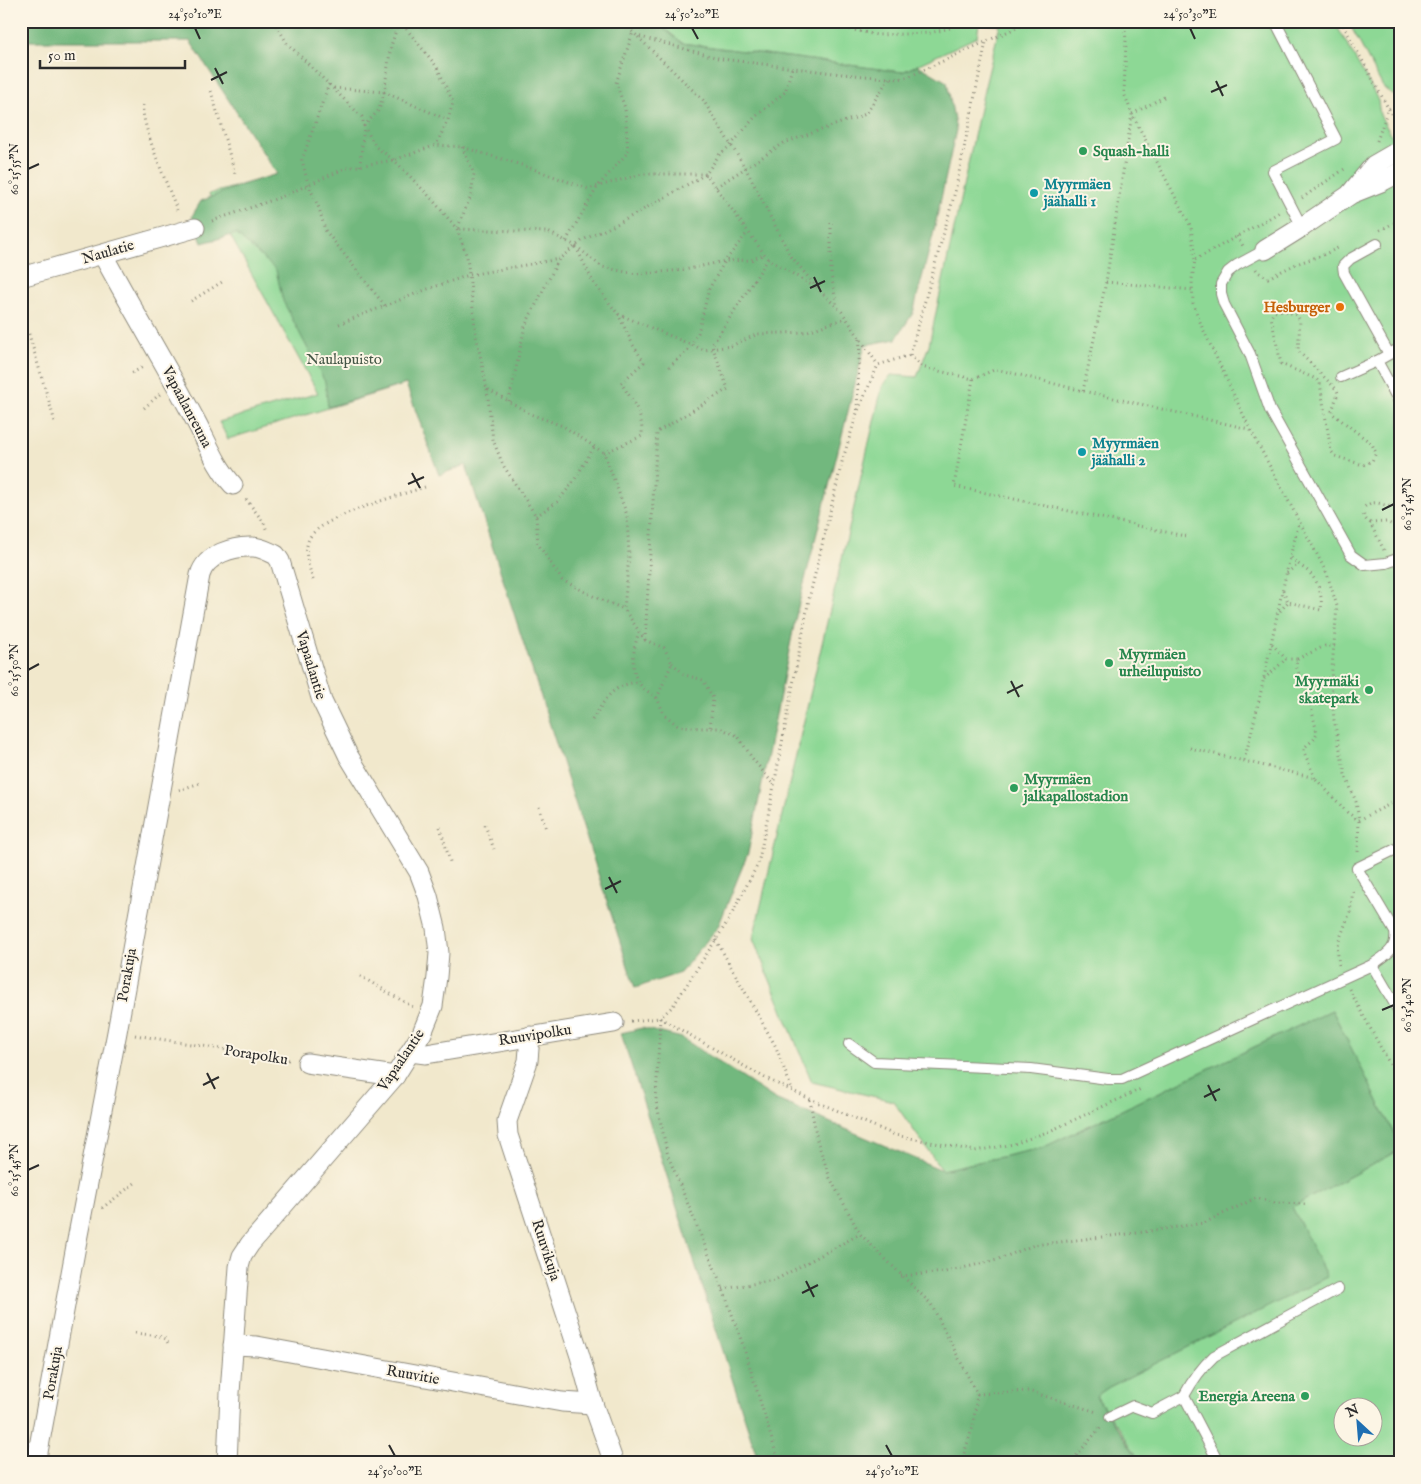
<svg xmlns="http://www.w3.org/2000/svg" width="1421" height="1484" font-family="'IM FELL English',serif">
  <rect width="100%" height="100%" fill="#fcf5e5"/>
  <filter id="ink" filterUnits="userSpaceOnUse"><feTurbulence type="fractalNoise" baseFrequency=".02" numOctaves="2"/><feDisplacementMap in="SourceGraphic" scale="10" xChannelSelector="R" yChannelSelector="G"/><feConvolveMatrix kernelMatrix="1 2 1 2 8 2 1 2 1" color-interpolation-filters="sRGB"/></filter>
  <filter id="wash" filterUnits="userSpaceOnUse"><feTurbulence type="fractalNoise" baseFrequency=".0096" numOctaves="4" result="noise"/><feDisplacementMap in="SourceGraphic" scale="20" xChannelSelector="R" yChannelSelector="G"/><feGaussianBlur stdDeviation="1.12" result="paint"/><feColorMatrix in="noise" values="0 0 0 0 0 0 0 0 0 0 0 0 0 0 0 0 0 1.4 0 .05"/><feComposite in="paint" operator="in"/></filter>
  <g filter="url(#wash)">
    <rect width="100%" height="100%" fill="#f1e8cc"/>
    <g fill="#8dd895" stroke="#5c8260" fill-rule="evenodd">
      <path d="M655 21H1334L1373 90 1378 101 1380 115 1400 151V1145L1332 1010 1042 1148 942 1170 893 1101 812 1082 753 939 882 387 891 375 917 377 929 345 984 90 1000 25 979 24 977 37 902 72 682 43Z"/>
      <path d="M1348 21H1391L1400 37V95H1392L1383 87Z"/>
      <path d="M277 175 406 384 228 439 219 422 318 393 230 235 209 194Z"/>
      <path d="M1400 1150V1463H1141L1120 1429 1096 1396 1109 1387 1326 1277 1292 1207ZM1344 1406H1374V1436H1344Z"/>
    </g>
    <g fill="#72b87e" stroke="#4e7254">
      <path d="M21 21H655L682 43 902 72 918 65 947 82 956 130 933 235 913 313 896 339 865 345 797 611 748 853 718 927 680 973 635 988 466 465 439 475 406 384 328 407 325 382 283 301 276 270 236 234 202 243 192 216 201 201 241 185 277 174 190 41H21Z"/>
      <path d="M1332 1010 1400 1145V1150L1292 1207 1327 1277 1109 1387 1096 1396 1141 1463H759L621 1033 642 1028 682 1038 775 1099 942 1170 1042 1148Z"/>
    </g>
  </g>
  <g filter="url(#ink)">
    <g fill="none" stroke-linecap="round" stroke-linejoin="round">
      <g stroke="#8e8a7c" stroke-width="12">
        <g id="lane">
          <path d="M1275 21 1336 139 1273 171 1302 227"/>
          <path d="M1377 244 1350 259 1343 266 1344 273 1389 354"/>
          <path d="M1265 250 1237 265 1228 272 1221 284V294L1224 304 1250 354 1270 410 1351 555 1365 565 1386 563 1400 558"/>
          <path d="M1400 348 1377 361 1400 403"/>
          <path d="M1341 377 1377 361"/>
          <path d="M1372 965 1400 1013"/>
          <path d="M849 1044 874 1062 1031 1069 1108 1079H1122L1372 965C1384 956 1398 950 1395 932L1357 868 1400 847"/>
          <path d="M1110 1417 1133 1406 1152 1413 1184 1396"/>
          <path d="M1219 1463 1184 1396C1192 1381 1201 1368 1214 1356L1338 1289"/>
        </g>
      </g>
      <g stroke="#8e8a7c" stroke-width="21">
        <g id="street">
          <path d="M1351 193 1374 165 1400 150"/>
          <path d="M1265 250 1302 227 1351 194 1381 182 1400 172"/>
          <path d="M103 255C132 309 164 362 193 416 206 439 215 465 233 485"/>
          <path d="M21 277 195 228"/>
          <path d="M530 1036 528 1061 507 1121 508 1135 580 1356 593 1404 614 1463"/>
          <path d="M410 1052 426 1054 614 1023"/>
          <path d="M307 1063 395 1076"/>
          <path d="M233 1345 257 1346 562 1402 593 1404"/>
          <path d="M36 1463 78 1235 117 1032 200 575C206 554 234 546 253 547 261 547 269 552 276 555L280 561 322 701 348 755 419 872 428 896 436 928 439 953 437 977 433 1006 422 1033 395 1076 250 1244 242 1256 239 1267 230 1393 227 1463"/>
        </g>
      </g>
      <g stroke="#8e8a7c" stroke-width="3" stroke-dasharray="1 4" stroke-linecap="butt">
        <path d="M274 21 287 43 362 117 364 126 376 147 394 160 431 198 457 229 467 257 476 335 487 389 533 415 563 426 604 453 627 515 629 556 624 609 645 640 664 648 672 663 657 698 664 714 677 725 700 728H720L738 736 752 758 774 785"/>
        <path d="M400 21 437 67 453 102 448 120 436 145"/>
        <path d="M621 21 637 36 722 59 842 74 899 79 910 76 1031 21"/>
        <path d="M811 21 877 35 930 33 950 28 956 21"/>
        <path d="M1341 21 1400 130"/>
        <path d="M638 37 703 100 746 169 790 255 818 289 842 312 878 365"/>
        <path d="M329 84 302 160 308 184 319 208 325 230 385 306"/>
        <path d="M334 88 384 92 448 120"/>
        <path d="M211 91 236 177"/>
        <path d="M1164 97 1132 114 1191 227 1195 260 1192 279 1193 303 1202 327 1250 429 1320 560 1327 574 1337 606 1331 681 1334 720 1345 774 1356 802 1359 820 1358 853"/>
        <path d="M143 105C140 123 169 188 177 210"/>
        <path d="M1377 141 1388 109 1400 103"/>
        <path d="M462 147 474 174 471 196 457 229 548 232 576 246 602 267 636 274 684 270 725 261 751 260 765 254"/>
        <path d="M360 166 364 126 379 110 384 92 391 46 399 21"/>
        <path d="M716 187 784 143 866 114 889 78"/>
        <path d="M1302 198 1346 168"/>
        <path d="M212 221 281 197 346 168 394 160 436 145 462 147 525 166 588 189 642 174H706L768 259 818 289"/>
        <path d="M831 223V274L837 307"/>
        <path d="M1380 230 1400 220"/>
        <path d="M1237 236 1243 246"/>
        <path d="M566 241 598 186 628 152 625 108 616 83 633 32"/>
        <path d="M576 247 593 282 618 314 704 350 731 346 758 334 805 332 846 318"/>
        <path d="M1195 260 1280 212"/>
        <path d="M1256 269 1258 272 1268 278 1296 264 1323 255 1340 247"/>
        <path d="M1106 282 1193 290"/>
        <path d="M191 301 222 282"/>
        <path d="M1281 310 1297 315 1300 321 1298 351 1337 390 1338 393 1332 411 1333 414 1372 444 1376 453 1372 461 1363 465 1335 456 1331 451 1320 383 1316 379 1281 364 1271 317 1274 312Z"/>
        <path d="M339 324 425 290 469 275 559 259"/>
        <path d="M21 331H28L55 422"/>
        <path d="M910 355 922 367 973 379 996 369 1083 391 1249 429"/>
        <path d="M910 355 955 192 986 42"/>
        <path d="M669 367 687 351 698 333 709 289 725 261 748 232"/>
        <path d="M132 373 145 366"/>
        <path d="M973 379 954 486 1189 537"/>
        <path d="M487 389 493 440 503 465 536 516 538 544 562 580 597 598 624 609"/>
        <path d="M1083 391 1106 282 1132 114 1124 93 1126 40 1124 21"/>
        <path d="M509 401 525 326 559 259 583 240 623 221 706 174 719 155 731 145 755 117 785 92 792 68"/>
        <path d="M144 408 160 394"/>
        <path d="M857 410 860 339"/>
        <path d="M604 453 642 436C643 413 633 402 621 383L644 362 633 345 618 314"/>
        <path d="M246 499 264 523 267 531"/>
        <path d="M536 516 557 502 572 484 594 447"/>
        <path d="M1370 523 1386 522 1400 528"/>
        <path d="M1384 550 1370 523C1364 519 1363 515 1363 508 1377 496 1384 509 1400 507"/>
        <path d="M1287 573 1297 565"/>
        <path d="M313 580C309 566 303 553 309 539 318 517 401 495 425 487"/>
        <path d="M1283 590 1288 602 1321 610C1323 593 1317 576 1302 567 1297 563 1294 561 1290 556"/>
        <path d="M1280 611 1288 602"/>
        <path d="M639 632C634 646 629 669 639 683 643 689 652 694 657 698"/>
        <path d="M645 640 657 432 728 389 712 345 768 259"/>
        <path d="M1272 644 1286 659H1297"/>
        <path d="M672 663 685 675 703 680 713 698 710 728"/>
        <path d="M1264 679 1286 659"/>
        <path d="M592 720C606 699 611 685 638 682"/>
        <path d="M1190 748 1315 778 1347 812 1358 820"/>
        <path d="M1244 760C1266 682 1277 601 1299 523"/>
        <path d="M1315 778 1304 752V748L1314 739 1317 733 1311 706 1296 666 1297 659 1325 646H1335"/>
        <path d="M179 790 200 783 199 781"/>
        <path d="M539 807 546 829"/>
        <path d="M1359 820 1400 799"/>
        <path d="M485 825 494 849"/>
        <path d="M440 827 451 865"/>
        <path d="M716 940 776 1047 792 1090"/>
        <path d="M1339 965 1337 946 1350 912 1353 891"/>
        <path d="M360 976 413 1007"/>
        <path d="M1349 989 1400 1083"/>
        <path d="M660 1018 765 1078 810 1099 895 1135 975 1151 1014 1144 1050 1131 1143 1088"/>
        <path d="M631 1021 660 1018"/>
        <path d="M135 1035 289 1060"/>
        <path d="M810 1100 817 1140 830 1178 860 1234 931 1304 977 1394 973 1426 961 1463"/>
        <path d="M102 1208 135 1183"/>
        <path d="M901 1276 945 1272 997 1260 1034 1245 1136 1233 1204 1223 1256 1198 1275 1203 1307 1204"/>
        <path d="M723 1289 775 1280 860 1234"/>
        <path d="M135 1333 159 1336 166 1339 169 1345"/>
        <path d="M1398 1352 1400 1356"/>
        <path d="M977 1394 1028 1391 1097 1412"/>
        <path d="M779 1463 744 1348 723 1289 668 1156 656 1101 660 1018 673 1006 728 921 758 864 774 786 809 599 842 462 857 413 878 365 910 355"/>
        <path d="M1070 1463 1101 1427"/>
      </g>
      <use href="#lane" stroke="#fff" stroke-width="10"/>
      <use href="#street" stroke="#fff" stroke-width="19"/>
    </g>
  </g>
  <path fill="none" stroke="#2b2b2b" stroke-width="2" d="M195 28 200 39M692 28 698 39M1190 28 1195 39M215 68 223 84M211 80 227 72M1216 81 1223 96M1211 92 1227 85M28 169 39 164M814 277 821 292M810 288 825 281M412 473 420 488M408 484 424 477M1382 510 1394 504M28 670 39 664M1011 681 1019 697M1007 693 1023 685M609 877 617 893M605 889 621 881M1382 1010 1394 1005M207 1073 215 1089M203 1085 219 1077M1208 1085 1216 1101M1204 1097 1220 1089M28 1170 39 1165M806 1281 814 1297M802 1293 818 1285M389 1445 395 1456M886 1445 892 1456"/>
  <g fill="#2e9e5b" stroke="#fcf5e5" stroke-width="2">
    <circle cx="1083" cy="151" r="5"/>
    <circle cx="1109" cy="663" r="5"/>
    <circle cx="1369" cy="690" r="5"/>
    <circle cx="1014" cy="788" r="5"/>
    <circle cx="1305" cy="1396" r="5"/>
  </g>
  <g fill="#0f9aa8" stroke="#fcf5e5" stroke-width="2">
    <circle cx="1034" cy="193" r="5"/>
    <circle cx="1082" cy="452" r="5"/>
  </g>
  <circle fill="#e8710a" stroke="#fcf5e5" stroke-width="2" cx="1340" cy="307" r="5"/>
  <g text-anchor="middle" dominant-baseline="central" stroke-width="4" stroke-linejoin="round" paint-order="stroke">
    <g font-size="15" font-weight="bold" fill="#27864d" stroke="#fcf5e5" text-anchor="start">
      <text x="1093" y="151">Squash-halli</text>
      <text x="1119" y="654">Myyrmäen<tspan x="1119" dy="17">urheilupuisto</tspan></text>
      <text x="1359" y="681" text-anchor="end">Myyrmäki<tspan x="1359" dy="17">skatepark</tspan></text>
      <text x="1024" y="779">Myyrmäen<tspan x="1024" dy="17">jalkapallostadion</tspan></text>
      <text x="1295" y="1396" text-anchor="end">Energia Areena</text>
    </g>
    <g font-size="15" font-weight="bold" fill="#0d838f" stroke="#fcf5e5" text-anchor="start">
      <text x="1044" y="184">Myyrmäen<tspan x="1044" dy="17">jäähalli 1</tspan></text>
      <text x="1092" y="443">Myyrmäen<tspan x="1092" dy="17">jäähalli 2</tspan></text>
    </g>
    <g font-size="15" fill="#2b2b2b" stroke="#fcf5e5">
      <text transform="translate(108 252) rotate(-16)">Naulatie</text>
      <text transform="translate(187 407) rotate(62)">Vapaalanreuna</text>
      <text transform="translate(311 665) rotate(73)">Vapaalantie</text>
      <text transform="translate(127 975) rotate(-80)">Porakuja</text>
      <text transform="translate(535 1035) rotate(-9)">Ruuvipolku</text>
      <text transform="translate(256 1055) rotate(9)">Porapolku</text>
      <text transform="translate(401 1060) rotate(-56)">Vapaalantie</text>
      <text transform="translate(546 1250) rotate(72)">Ruuvikuja</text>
      <text transform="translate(53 1373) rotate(-80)">Porakuja</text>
      <text transform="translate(413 1375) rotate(10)">Ruuvitie</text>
    </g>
    <g font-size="15" font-weight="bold" fill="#c56008" stroke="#fcf5e5" text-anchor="end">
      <text x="1330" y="307">Hesburger</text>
    </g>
    <g font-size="15" fill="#445646" stroke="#fcf5e5">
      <text x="344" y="359">Naulapuisto</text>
    </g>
  </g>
  <rect width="1421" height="1484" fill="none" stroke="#fcf5e5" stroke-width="55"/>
  <g transform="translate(1358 1422) rotate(334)"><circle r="24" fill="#fcf5e5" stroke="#a8a49b"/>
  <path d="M0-4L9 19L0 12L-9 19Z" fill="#1f6fb2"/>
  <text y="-8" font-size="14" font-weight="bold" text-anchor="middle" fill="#2b2b2b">N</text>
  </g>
  <path d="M40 60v8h145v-8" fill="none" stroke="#2b2b2b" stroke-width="2.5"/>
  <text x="48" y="60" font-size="15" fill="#2b2b2b" stroke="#fcf5e5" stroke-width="4" paint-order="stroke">50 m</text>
  <rect x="28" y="28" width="1366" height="1428" fill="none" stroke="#2b2b2b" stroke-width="2"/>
  <g font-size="12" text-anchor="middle" fill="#2b2b2b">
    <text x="195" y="18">24°50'10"E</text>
    <text x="692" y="18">24°50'20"E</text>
    <text x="1190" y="18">24°50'30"E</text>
    <text transform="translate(14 169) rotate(-90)" y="4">60°15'55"N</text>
    <text transform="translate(1407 504) rotate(-90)" y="4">60°15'45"N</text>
    <text transform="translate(14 670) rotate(-90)" y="4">60°15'50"N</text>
    <text transform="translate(1407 1005) rotate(-90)" y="4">60°15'40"N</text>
    <text transform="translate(14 1170) rotate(-90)" y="4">60°15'45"N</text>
    <text x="395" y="1475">24°50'00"E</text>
    <text x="892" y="1475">24°50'10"E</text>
  </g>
</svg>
